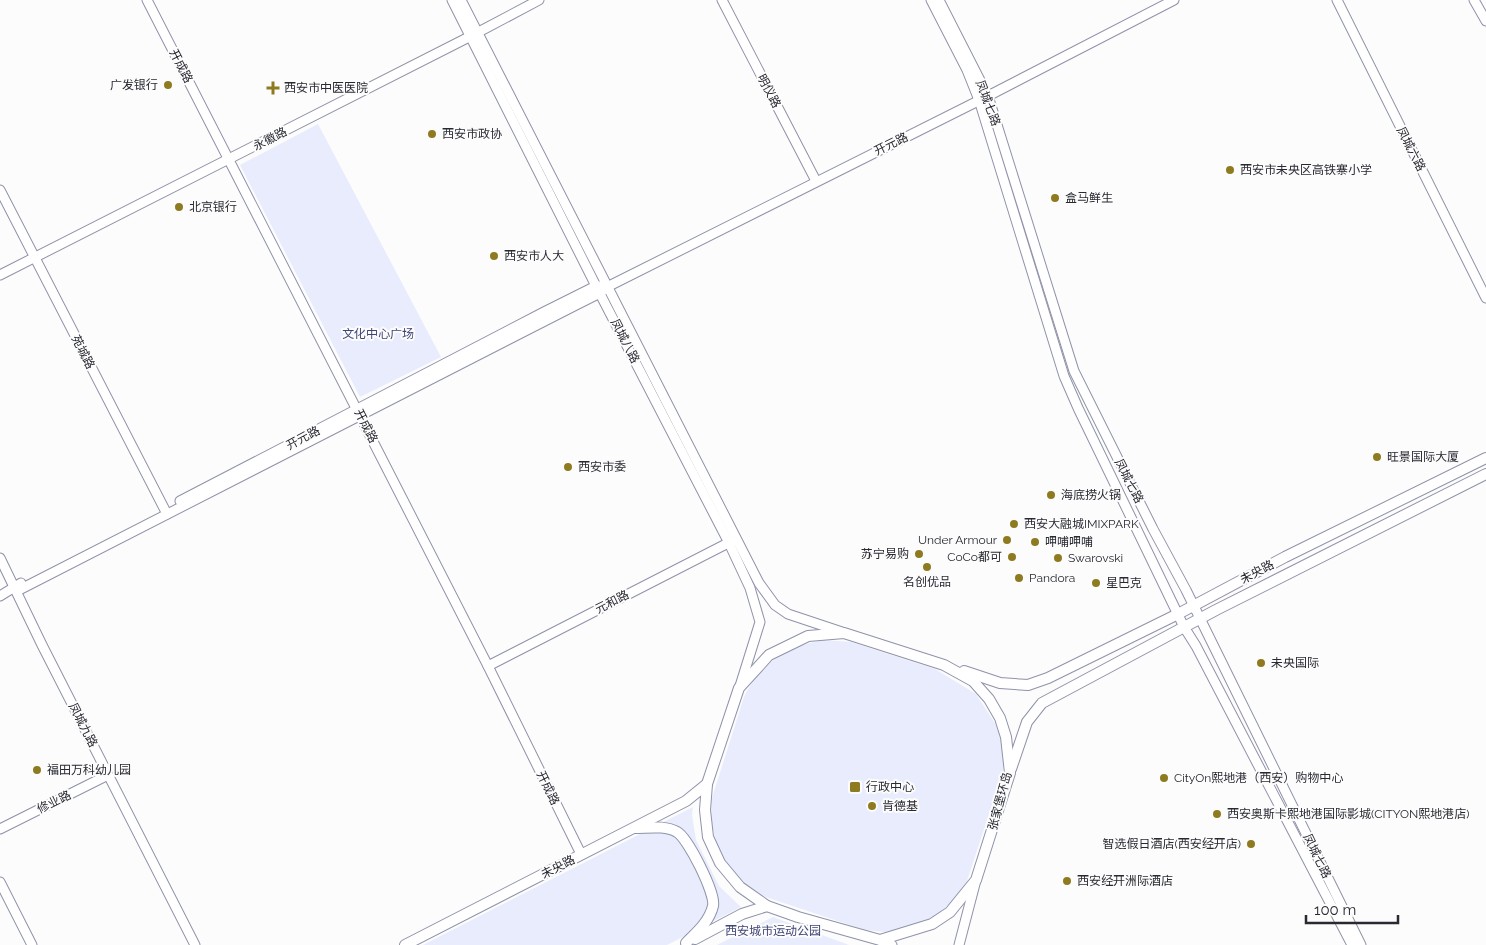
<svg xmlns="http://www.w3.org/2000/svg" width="1486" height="945" font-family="Raleway,'Noto Sans SC',sans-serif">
  <rect width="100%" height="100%" fill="#fcfcfc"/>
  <g fill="#e8ecfd">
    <path d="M318 124 441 357 360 397 240 165Z"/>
    <path d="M824 640 851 642 935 669 976 694 998 728 1003 750V771L967 881 954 900 931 919 899 931 884 932 865 930 760 895C724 872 708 841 712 798L744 697C760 663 788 646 824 640Z"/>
    <path d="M693 807 692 815 696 840 719 886 741 907 667 945H423Z"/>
    <path d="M773 917 849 945H717Z"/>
  </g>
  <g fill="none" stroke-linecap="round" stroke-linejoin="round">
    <g stroke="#8f93a8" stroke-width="11">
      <g id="secondary">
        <path d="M147 0 488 666 581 854"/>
        <path d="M452 0 596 286 729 543 750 588 760 622 740 686"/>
        <path d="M461 0 759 583 775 605 788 614 842 632"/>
        <path d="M722 0 816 181"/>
        <path d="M931 0 967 70 979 100 1064 376 1078 408 1184 627 1196 646 1352 945"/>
        <path d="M939 0 988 96 1074 371 1153 529 1186 590 1361 945"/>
        <path d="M1337 0 1486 298"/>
        <path d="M1474 0 1486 21"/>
        <path d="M0 190 167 514"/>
        <path d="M0 275 471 36 539 0"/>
        <path d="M180 501 544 312 596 286H602"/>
        <path d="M0 558 42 645 195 945"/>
        <path d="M17 591 578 304 600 293 607 287 988 96 1174 0"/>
        <path d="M0 596 21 583"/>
        <path d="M488 666 732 541"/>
        <path d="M0 829 108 775"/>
        <path d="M0 882 32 945"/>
        <path d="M880 940 892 945"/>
        <path d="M959 945 976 880"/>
      </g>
    </g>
    <g stroke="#8f93a8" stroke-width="12">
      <g id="primary">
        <path d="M844 633 944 665 973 681 989 699 1000 718 1006 737 1010 773 976 880 950 912 932 924 880 940 798 917 767 906 740 887 720 863 708 837 705 810 707 784 739 688 769 655 808 636Z"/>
        <path d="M964 671 1000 683 1028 685 1048 678 1178 614 1285 557 1486 458"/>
        <path d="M1011 769 1027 722 1042 703 1216 610 1486 474"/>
        <path d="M635 828C648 828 665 825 677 832 688 838 716 894 713 906 709 922 697 932 686 943"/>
        <path d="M695 939 742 914 767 906"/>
        <path d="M405 945 686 801 707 784"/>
      </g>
    </g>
    <use href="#secondary" stroke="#fff" stroke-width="9"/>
    <use href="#primary" stroke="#fff" stroke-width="10"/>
  </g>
  <g fill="#8e7a20" stroke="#fcfcfc" stroke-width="2">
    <circle cx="168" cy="85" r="5"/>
    <path d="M270.5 80.5h5v5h5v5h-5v5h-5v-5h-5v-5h5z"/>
    <circle cx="432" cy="134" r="5"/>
    <circle cx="1230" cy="170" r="5"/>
    <circle cx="1055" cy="198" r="5"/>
    <circle cx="179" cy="207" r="5"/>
    <circle cx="494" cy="256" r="5"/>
    <circle cx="1377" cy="457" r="5"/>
    <circle cx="568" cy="467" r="5"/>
    <circle cx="1051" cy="495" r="5"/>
    <circle cx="1014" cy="524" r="5"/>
    <circle cx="1007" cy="540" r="5"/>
    <circle cx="1035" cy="542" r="5"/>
    <circle cx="919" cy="554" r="5"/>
    <circle cx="1012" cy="557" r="5"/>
    <circle cx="1058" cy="558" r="5"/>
    <circle cx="927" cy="567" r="5"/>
    <circle cx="1019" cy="578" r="5"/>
    <circle cx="1096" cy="583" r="5"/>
    <circle cx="1261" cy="663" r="5"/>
    <circle cx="37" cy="770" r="5"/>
    <circle cx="1164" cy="778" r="5"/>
    <rect x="849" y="781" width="12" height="12" rx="2.5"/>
    <circle cx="872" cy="806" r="5"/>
    <circle cx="1217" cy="814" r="5"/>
    <circle cx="1251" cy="844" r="5"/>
    <circle cx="1067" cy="881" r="5"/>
  </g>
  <g text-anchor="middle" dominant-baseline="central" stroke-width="4" stroke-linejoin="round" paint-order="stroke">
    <g font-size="12" fill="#282a32" stroke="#fcfcfc">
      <text transform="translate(181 66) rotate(63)">开成路</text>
      <text transform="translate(769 91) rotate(62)">明仪路</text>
      <text transform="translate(988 103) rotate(69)">凤城七路</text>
      <text transform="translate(270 139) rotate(-27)">永徽路</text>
      <text transform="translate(891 144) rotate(-26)">开元路</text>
      <text transform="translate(1411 149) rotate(63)">凤城六路</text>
      <text transform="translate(625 341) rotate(63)">凤城八路</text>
      <text transform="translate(83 352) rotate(63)">苑城路</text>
      <text transform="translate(366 426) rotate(63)">开成路</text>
      <text transform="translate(303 438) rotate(-28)">开元路</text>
      <text transform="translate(1129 481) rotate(63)">凤城七路</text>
      <text transform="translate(1257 572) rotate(-28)">未央路</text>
      <text transform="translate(612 602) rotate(-27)">元和路</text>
      <text transform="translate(83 725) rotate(63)">凤城九路</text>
      <text transform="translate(548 788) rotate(64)">开成路</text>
      <text transform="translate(1000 801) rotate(-75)">张家堡环岛</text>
      <text transform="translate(54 802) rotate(-26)">修业路</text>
      <text transform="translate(1317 856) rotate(64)">凤城七路</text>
      <text transform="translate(558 867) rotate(-27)">未央路</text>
    </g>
    <g font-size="12" fill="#282a32" stroke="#fcfcfc" text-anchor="start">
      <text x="158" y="85" text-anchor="end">广发银行</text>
      <text x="284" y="88">西安市中医医院</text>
      <text x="442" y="134">西安市政协</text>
      <text x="1240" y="170">西安市未央区高铁寨小学</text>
      <text x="1065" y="198">盒马鲜生</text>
      <text x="189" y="207">北京银行</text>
      <text x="504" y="256">西安市人大</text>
      <text x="1387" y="457">旺景国际大厦</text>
      <text x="578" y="467">西安市委</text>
      <text x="1061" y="495">海底捞火锅</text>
      <text x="1024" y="524">西安大融城IMIXPARK</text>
      <text x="997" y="540" text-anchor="end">Under Armour</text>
      <text x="1045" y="542">呷哺呷哺</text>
      <text x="909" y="554" text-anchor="end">苏宁易购</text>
      <text x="1002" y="557" text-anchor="end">CoCo都可</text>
      <text x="1068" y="558">Swarovski</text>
      <text x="1029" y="578">Pandora</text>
      <text x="927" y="582" text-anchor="middle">名创优品</text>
      <text x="1106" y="583">星巴克</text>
      <text x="1271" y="663">未央国际</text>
      <text x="47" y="770">福田万科幼儿园</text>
      <text x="1174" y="778">CityOn熙地港（西安）购物中心</text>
      <text x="866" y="787">行政中心</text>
      <text x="882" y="806">肯德基</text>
      <text x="1227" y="814">西安奥斯卡熙地港国际影城(CITYON熙地港店)</text>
      <text x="1241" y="844" text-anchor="end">智选假日酒店(西安经开店)</text>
      <text x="1077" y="881">西安经开洲际酒店</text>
    </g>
    <g font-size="12" fill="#3f4477" stroke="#fcfcfc">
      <text x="378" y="334">文化中心广场</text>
      <text x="773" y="931">西安城市运动公园</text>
    </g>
  </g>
  <path d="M1306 915v8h92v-8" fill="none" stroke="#282a32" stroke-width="2.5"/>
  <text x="1314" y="915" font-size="15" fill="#282a32" stroke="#fcfcfc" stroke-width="4" paint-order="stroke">100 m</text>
</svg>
